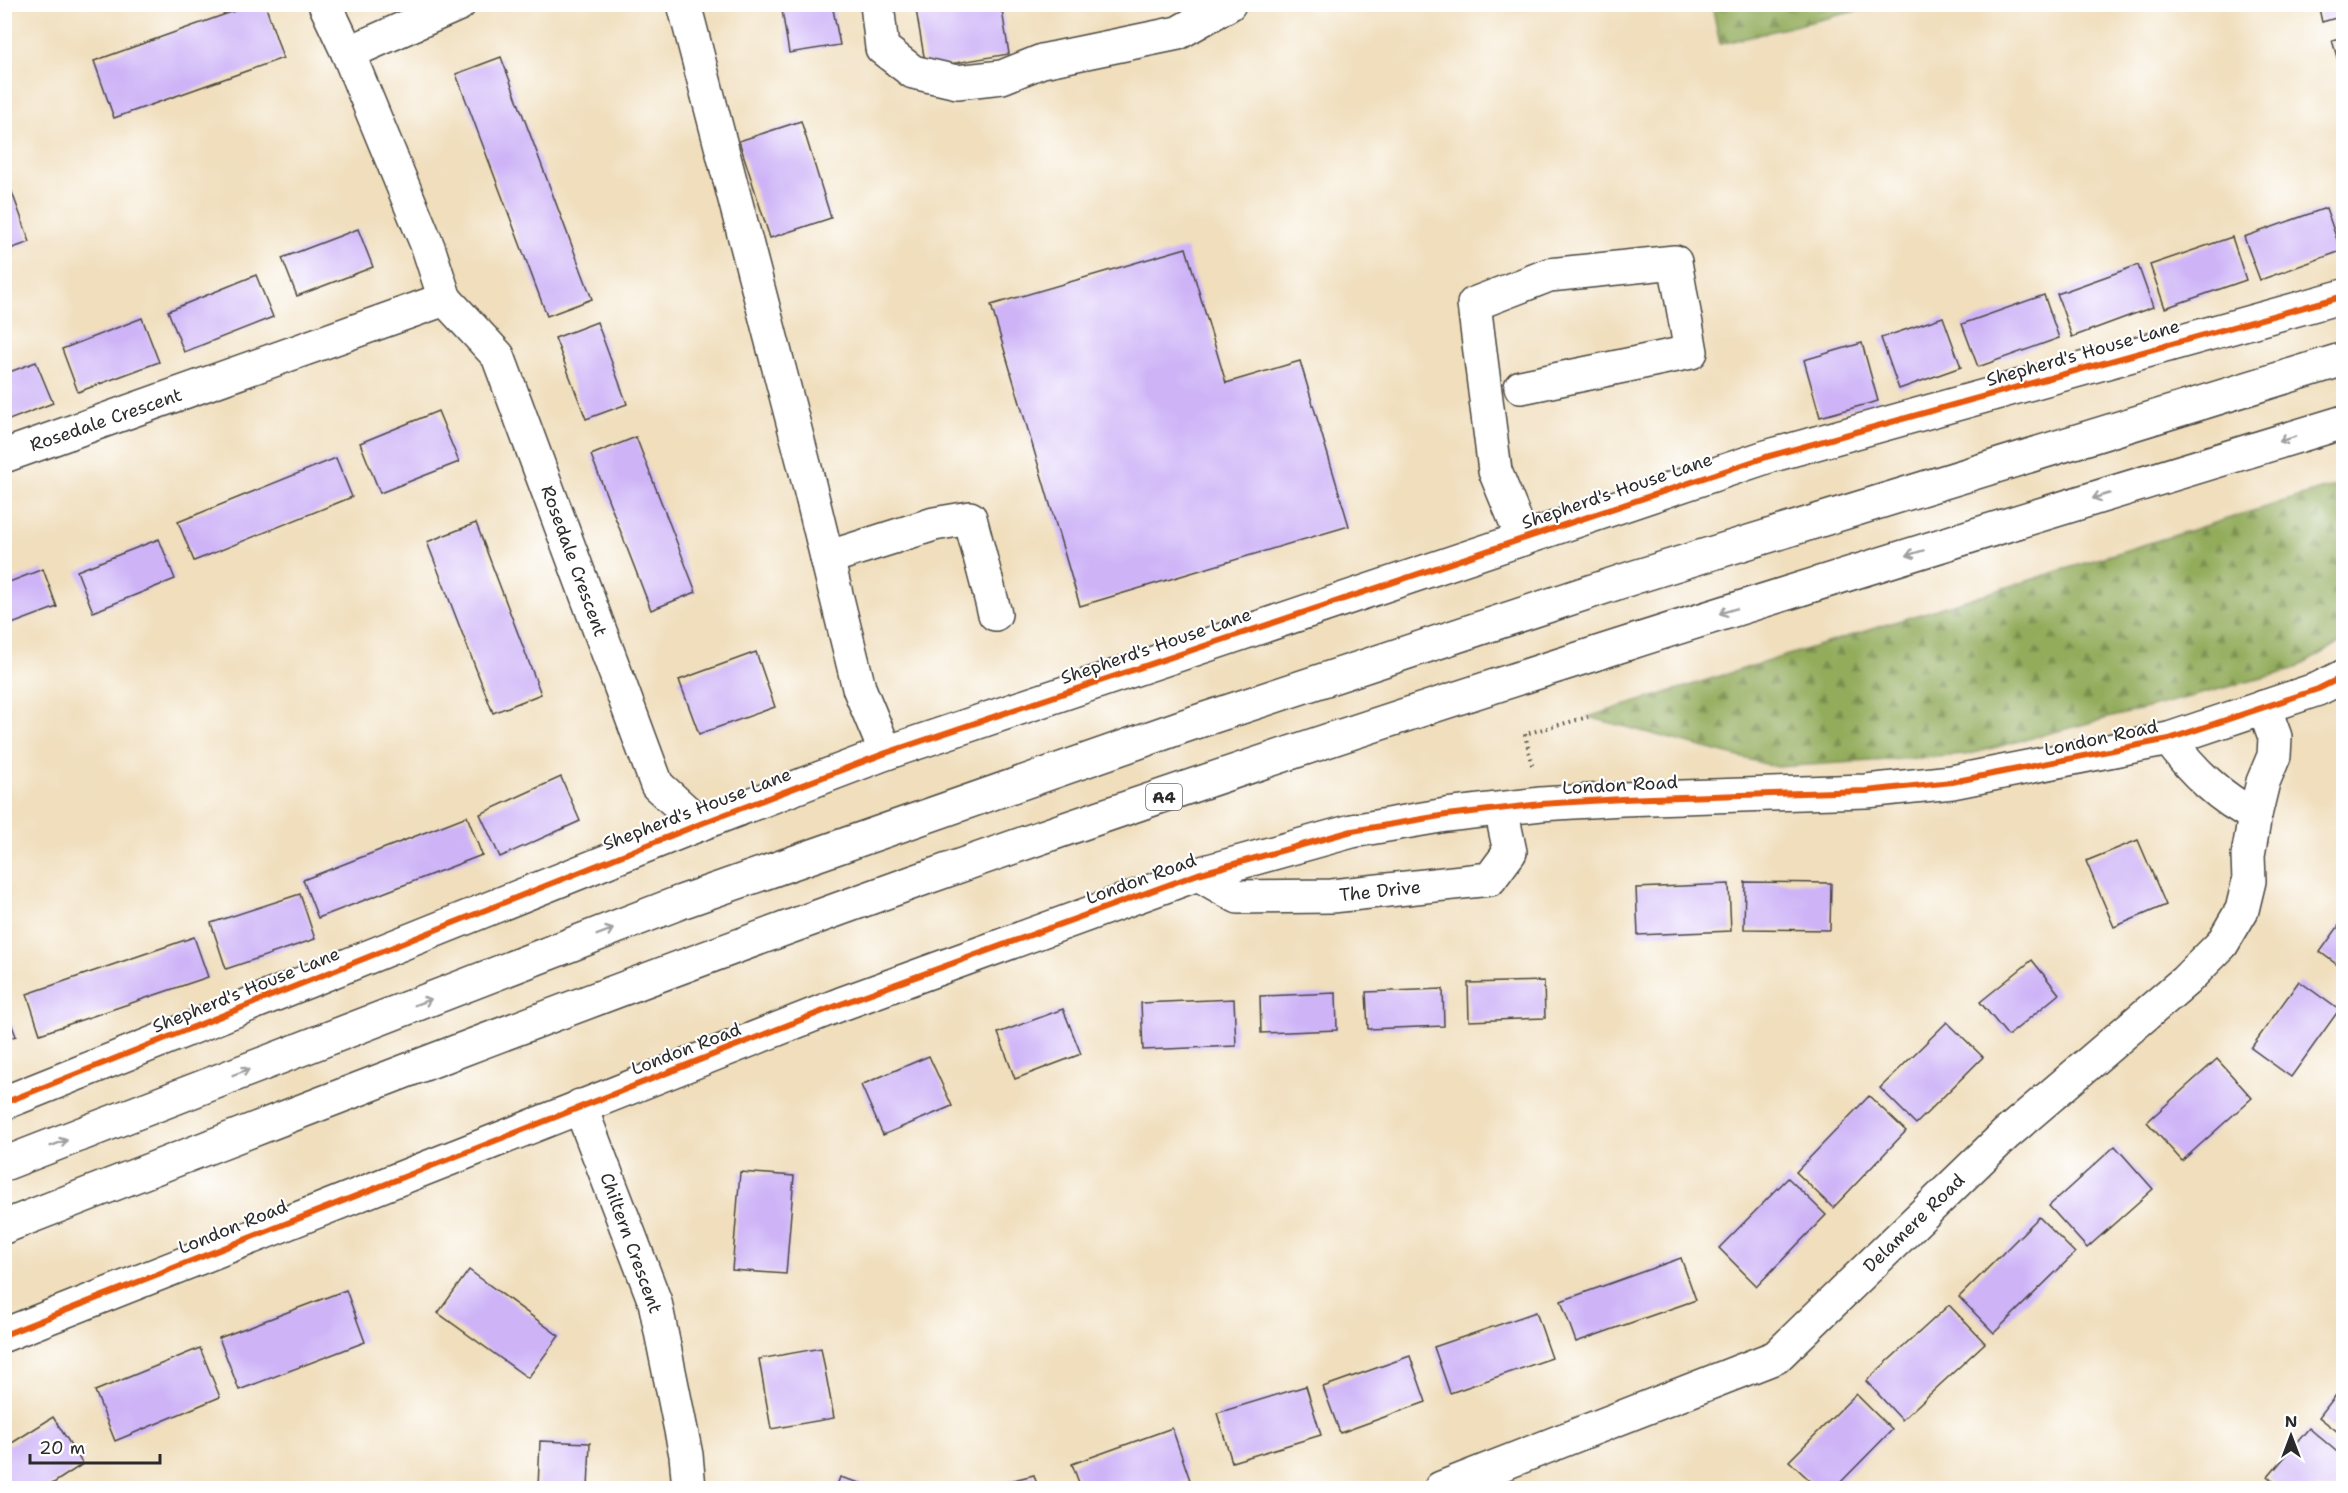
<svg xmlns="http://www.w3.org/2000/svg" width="2348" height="1493" font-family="'Shantell Sans',sans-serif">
  <defs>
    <pattern id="forest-firs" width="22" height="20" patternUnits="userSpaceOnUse" patternTransform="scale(1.5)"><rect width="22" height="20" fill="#93ac5c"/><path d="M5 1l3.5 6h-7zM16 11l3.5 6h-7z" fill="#788c4c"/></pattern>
  </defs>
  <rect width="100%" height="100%" fill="#fff"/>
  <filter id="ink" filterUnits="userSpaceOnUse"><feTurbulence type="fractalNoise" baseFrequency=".0167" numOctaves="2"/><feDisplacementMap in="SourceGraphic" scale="12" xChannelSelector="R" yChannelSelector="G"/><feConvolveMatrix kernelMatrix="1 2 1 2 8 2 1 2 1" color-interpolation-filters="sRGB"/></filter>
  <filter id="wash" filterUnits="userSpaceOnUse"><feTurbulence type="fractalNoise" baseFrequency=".008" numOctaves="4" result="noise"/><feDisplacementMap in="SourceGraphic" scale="24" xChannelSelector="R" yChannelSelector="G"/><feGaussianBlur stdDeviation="1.35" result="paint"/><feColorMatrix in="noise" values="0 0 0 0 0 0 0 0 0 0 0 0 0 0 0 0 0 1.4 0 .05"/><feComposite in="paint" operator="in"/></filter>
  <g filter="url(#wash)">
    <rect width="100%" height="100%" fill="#f0debc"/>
    <g fill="url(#forest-firs)" stroke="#5f6c44" stroke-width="1.5">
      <path d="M1712 5V4L1881 5 1720 44Z"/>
      <path d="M2343 483V641L2293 670 1966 755 1777 767 1588 717Z"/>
    </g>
    <g id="blocks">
      <g fill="#ceb4f7">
        <path d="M254 4H265L283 58 114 118 94 61Z"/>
        <path d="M781 4H832L840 45 789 53Z"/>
        <path d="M915 4H1001L1009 54 926 68Z"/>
        <path d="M2318 4H2343V16L2322 22Z"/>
        <path d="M2343 37V78L2332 40Z"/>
        <path d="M501 57 592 299 547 316 456 74Z"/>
        <path d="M801 121 831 218 770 238 739 141Z"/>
        <path d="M4 170 30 242 4 251Z"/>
        <path d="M2326 208 2341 251 2260 280 2244 237Z"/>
        <path d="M358 229 373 267 297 296 282 258Z"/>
        <path d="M2232 237 2246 280 2165 308 2150 265Z"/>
        <path d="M1186 248 1226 383 1300 361 1349 526 1080 606 991 305Z"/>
        <path d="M2138 265 2153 307 2072 337 2057 294Z"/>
        <path d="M256 275 273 317 184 352 168 311Z"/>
        <path d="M2044 295 2059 338 1978 367 1962 324Z"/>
        <path d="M1943 317 1961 367 1899 389 1881 338Z"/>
        <path d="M142 318 159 362 78 392 62 349Z"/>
        <path d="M597 322 627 404 586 419 555 338Z"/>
        <path d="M1862 343 1878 401 1820 417 1804 360Z"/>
        <path d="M36 362 53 403 4 422V374Z"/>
        <path d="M438 411 459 462 380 493 360 443Z"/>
        <path d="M636 437 696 592 651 610 591 455Z"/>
        <path d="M336 458 352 497 194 561 178 522Z"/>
        <path d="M476 523 541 694 493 713 427 542Z"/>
        <path d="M159 539 175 579 93 612 77 571Z"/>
        <path d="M43 569 57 607 4 627V584Z"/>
        <path d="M756 652 775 707 699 734 679 680Z"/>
        <path d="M561 777 580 821 500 857 480 814Z"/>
        <path d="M467 816 482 855 318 918 303 880Z"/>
        <path d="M2138 840 2166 905 2114 927 2086 861Z"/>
        <path d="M1745 882 1831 883 1830 930 1744 929Z"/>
        <path d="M1729 884 1731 931 1638 935 1636 888Z"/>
        <path d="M300 894 315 939 226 969 211 923Z"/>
        <path d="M2343 920V969L2320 952Z"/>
        <path d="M194 937 208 977 40 1034 27 994Z"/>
        <path d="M2032 960 2059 994 2008 1036 1980 1002Z"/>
        <path d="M1544 981 1545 1018 1469 1021 1468 983Z"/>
        <path d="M2299 981 2339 1010 2291 1077 2251 1048Z"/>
        <path d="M1443 989 1444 1026 1368 1029 1366 992Z"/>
        <path d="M1336 993 1337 1030 1261 1033 1260 996Z"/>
        <path d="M1234 999 1236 1046 1143 1050 1141 1003Z"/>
        <path d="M4 1005 16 1036 4 1040Z"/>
        <path d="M1063 1009 1081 1054 1015 1079 998 1033Z"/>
        <path d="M1947 1022 1983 1057 1916 1124 1880 1088Z"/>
        <path d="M929 1056 952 1106 883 1135 861 1085Z"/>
        <path d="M2217 1059 2252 1098 2182 1161 2147 1122Z"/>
        <path d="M1869 1096 1906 1131 1833 1208 1796 1172Z"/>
        <path d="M2115 1146 2153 1189 2087 1248 2049 1206Z"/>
        <path d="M740 1172 794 1176 786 1274 732 1270Z"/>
        <path d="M1788 1178 1826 1215 1757 1286 1719 1248Z"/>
        <path d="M2039 1217 2075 1253 1994 1333 1959 1297Z"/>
        <path d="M1681 1258 1696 1300 1576 1342 1561 1301Z"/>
        <path d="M469 1270 559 1336 528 1378 438 1313Z"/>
        <path d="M346 1290 365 1342 239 1390 219 1338Z"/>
        <path d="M1949 1305 1985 1343 1902 1420 1866 1381Z"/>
        <path d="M1536 1312 1552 1358 1450 1393 1434 1347Z"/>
        <path d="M200 1348 220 1397 115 1441 95 1391Z"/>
        <path d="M821 1348 834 1418 771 1429 759 1359Z"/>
        <path d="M1410 1356 1426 1402 1340 1433 1323 1387Z"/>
        <path d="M1306 1386 1321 1435 1232 1462 1217 1413Z"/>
        <path d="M2343 1386V1436L2319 1417Z"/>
        <path d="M1856 1394 1892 1430 1835 1488H1818L1789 1461Z"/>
        <path d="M53 1417 83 1464 46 1488H14L4 1474V1448Z"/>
        <path d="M1172 1428 1190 1480 1164 1488H1081L1072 1464Z"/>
        <path d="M2309 1428 2343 1457V1488H2282L2268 1477Z"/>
        <path d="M540 1441 590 1443 588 1488H538Z"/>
        <path d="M1034 1475 1038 1488H983L997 1484Z"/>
        <path d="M840 1477 877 1488H836Z"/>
      </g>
    </g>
  </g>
  <g filter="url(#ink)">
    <use href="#blocks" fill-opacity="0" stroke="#494641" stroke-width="1.5"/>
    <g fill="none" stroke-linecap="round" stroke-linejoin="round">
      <g stroke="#494641" stroke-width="36">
        <g id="minor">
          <path d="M325 4 348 53 459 4"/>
          <path d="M684 4 805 468 859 688 886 753"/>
          <path d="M877 4 882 48 913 72 957 82 1002 77 1042 61 1178 33 1229 4"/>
          <path d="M348 53 428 247 445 299"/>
          <path d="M1521 387 1691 352 1675 262 1549 275 1474 304 1495 471 1523 539"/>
          <path d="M4 456 445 299 498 356 657 785 700 824"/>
          <path d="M827 558 934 524 970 518 995 614"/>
          <path d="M2169 739C2190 769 2222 800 2255 815"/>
          <path d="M1198 874 1238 897 1332 896 1490 879 1510 852 1501 809"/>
          <path d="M4 1103 700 824 886 753 1766 457 2344 296"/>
          <path d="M580 1106 655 1302 686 1455 689 1488"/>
          <path d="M4 1335 841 1004 1198 874 1352 831 1446 815 1541 804 1622 799 1866 791 1952 782 2169 739 2318 689 2344 676"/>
          <path d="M1441 1488 1776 1357 2005 1135 2185 981 2222 944 2242 910 2249 881 2248 856 2255 815 2263 782 2274 756 2275 737 2264 707"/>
        </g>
      </g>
      <g stroke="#494641" stroke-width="36">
        <g id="major">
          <path d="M4 1164 681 902 1187 725 1635 577 2344 359"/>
          <path d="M4 1227C305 1109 607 992 911 883 1384 715 1864 568 2344 422"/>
        </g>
      </g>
      <path stroke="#494641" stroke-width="4" stroke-dasharray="1.5 4.5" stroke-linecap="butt" d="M1532 765 1525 734 1588 717"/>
      <use href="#minor" stroke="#fff" stroke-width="33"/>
      <use href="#major" stroke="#fff" stroke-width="33"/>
      <g stroke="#fff" stroke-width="10">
        <g id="cycleway">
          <path d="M4 1103 700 824 886 753 1766 457 2344 296"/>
          <path d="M4 1335 841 1004 1198 874 1352 831 1446 815 1541 804 1622 799 1866 791 1952 782 2169 739 2318 689 2344 676"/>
        </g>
      </g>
      <use href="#cycleway" stroke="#e8590c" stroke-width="6"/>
    </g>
    <defs><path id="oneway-shaft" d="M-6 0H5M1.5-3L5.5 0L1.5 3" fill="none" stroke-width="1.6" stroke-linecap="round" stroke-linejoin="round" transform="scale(1.5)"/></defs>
    <g stroke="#a0a0a0">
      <use href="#oneway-shaft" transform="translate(2288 439) rotate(163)"/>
      <use href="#oneway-shaft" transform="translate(2101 496) rotate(163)"/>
      <use href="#oneway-shaft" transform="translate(1915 553) rotate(163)"/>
      <use href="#oneway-shaft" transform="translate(1728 611) rotate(163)"/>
      <use href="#oneway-shaft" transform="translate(605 932) rotate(-21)"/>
      <use href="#oneway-shaft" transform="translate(423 1002) rotate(-21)"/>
      <use href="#oneway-shaft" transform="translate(241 1072) rotate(-21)"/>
      <use href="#oneway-shaft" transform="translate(59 1143) rotate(-21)"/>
    </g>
  </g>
  <g text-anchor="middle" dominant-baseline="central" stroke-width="4.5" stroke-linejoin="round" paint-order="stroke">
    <rect fill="#fff" stroke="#6b6b6b" stroke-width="1.5" x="1146" y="784" width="36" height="26" rx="4.5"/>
    <g font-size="16" font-weight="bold" fill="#2b2b2b">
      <text x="1164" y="797">A4</text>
    </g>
    <g font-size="18" fill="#2b2b2b" stroke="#fff">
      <text transform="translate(2083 353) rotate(-16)">Shepherd's House Lane</text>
      <text transform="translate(106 420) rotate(-19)">Rosedale Crescent</text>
      <text transform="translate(1617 491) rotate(-19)">Shepherd's House Lane</text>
      <text transform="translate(574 561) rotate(70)">Rosedale Crescent</text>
      <text transform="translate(1156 646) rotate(-19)">Shepherd's House Lane</text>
      <text transform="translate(2101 738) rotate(-12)">London Road</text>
      <text transform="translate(1620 785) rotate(-3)">London Road</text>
      <text transform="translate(697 809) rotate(-21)">Shepherd's House Lane</text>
      <text transform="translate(1141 879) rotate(-20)">London Road</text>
      <text transform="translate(1380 891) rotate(-6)">The Drive</text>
      <text transform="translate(246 990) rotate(-22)">Shepherd's House Lane</text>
      <text transform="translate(686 1049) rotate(-21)">London Road</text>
      <text transform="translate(1914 1223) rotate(-44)">Delamere Road</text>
      <text transform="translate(233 1227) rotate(-22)">London Road</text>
      <text transform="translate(631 1243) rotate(70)">Chiltern Crescent</text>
    </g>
  </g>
  <rect width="2348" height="1493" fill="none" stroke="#fff" stroke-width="24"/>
  <g transform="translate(2291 1436)" stroke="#ffffff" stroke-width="4.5" paint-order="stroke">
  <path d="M0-4.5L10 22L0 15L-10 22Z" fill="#2b2b2b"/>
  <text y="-9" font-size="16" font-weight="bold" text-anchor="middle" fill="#2b2b2b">N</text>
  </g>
  <path d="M30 1454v9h130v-9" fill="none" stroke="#2b2b2b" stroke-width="3"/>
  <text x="39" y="1454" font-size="18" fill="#2b2b2b" stroke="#ffffff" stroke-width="4.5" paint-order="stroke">20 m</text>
</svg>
